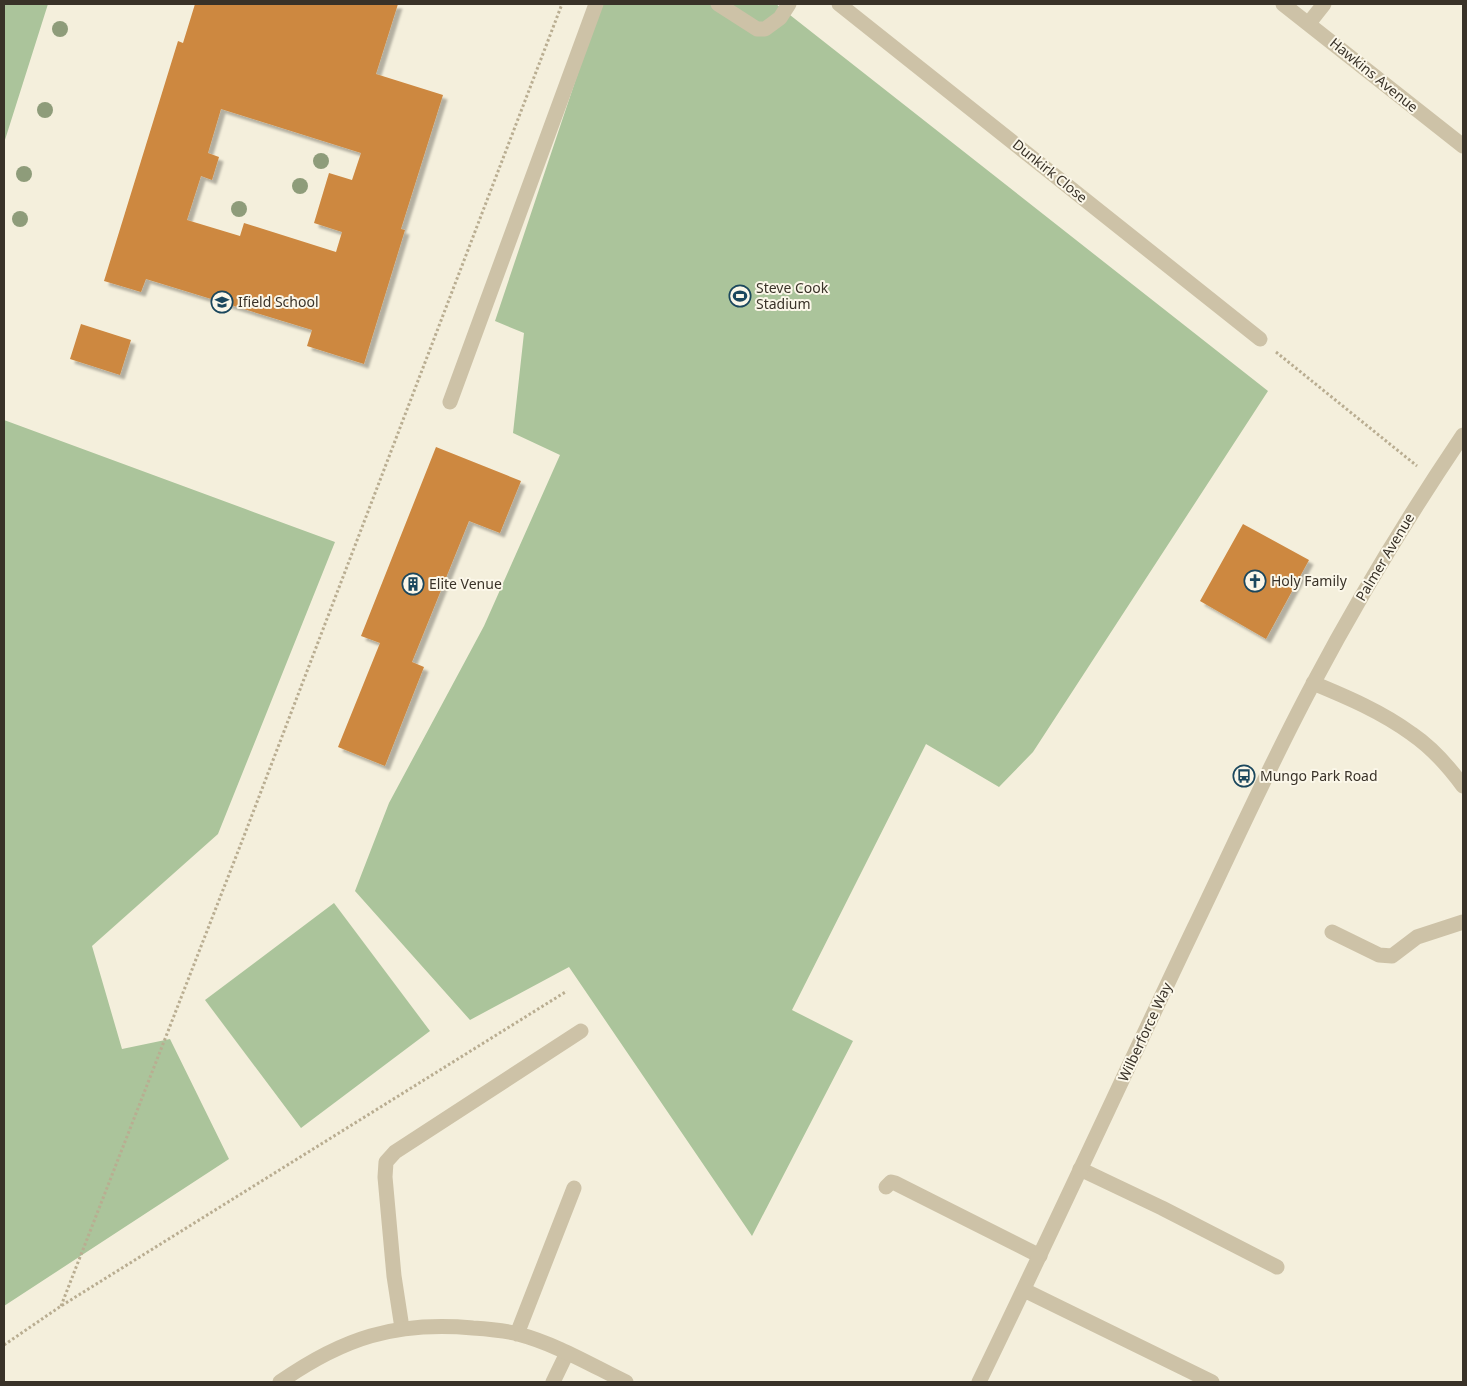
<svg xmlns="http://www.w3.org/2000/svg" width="1467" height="1386" font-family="'Noto Sans',sans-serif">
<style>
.green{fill:#abc49b}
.building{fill:#cd8840;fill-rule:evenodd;filter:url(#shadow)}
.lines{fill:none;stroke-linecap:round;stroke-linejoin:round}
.path{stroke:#b9ad91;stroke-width:3;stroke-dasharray:2.5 2.5;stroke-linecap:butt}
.lane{stroke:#cdc2a7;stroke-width:15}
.street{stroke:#cdc2a7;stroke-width:15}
.tree{fill:#8e9c7a}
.labels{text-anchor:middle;stroke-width:4;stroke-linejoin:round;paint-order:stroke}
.street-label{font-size:14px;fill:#393228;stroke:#fbf7e9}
.poi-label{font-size:14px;fill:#393228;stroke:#fbf7e9;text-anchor:start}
</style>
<defs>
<filter id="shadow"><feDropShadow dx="4.5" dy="4.5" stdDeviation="1" flood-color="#0004"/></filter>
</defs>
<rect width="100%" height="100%" fill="#f4efdc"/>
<path class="green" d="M4,4H48L4,143Z
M601,4H776L1268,391L1033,752L999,787L926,744L792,1010L853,1041L752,1236L569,967L470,1020L355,891L389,803L484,626L560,455L513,433L524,333L495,321Z
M4,420L335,542L218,834L92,946L122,1049L170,1039L229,1159L4,1306Z
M334,903L430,1031L301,1128L205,1000Z"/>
<path class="building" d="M195,4H398L376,74L443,95L401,229L405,230L364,364L307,346L312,330L146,279L141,292L104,281L178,41L183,43ZM221,109L361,153L352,180L329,173L314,223L342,232L336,252L244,223L240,236L187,220L201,176L212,180L219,157L208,153Z
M81,324L131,340L120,375L70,359Z
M436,447L521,481L500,533L469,521L412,662L424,667L385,766L338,747L380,643L361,636Z
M1243,524L1309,560L1266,639L1200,601Z"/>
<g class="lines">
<path class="path" d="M1276,352L1417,466
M61,1306L244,836L562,4
M4,1345L61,1306L567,991"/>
<path class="lane" d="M718,4L757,29H765L780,18L789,4
M450,402L596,4
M1332,932L1379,955L1392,956L1417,937L1463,922
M1080,1169L1162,1208L1277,1267
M886,1187L891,1182L895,1183L1040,1256
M402,1328L394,1276L385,1177L386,1162L395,1152L581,1031
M553,1382L567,1353"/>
<path class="street" d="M839,4L1260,339
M1283,4L1463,146
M1309,23L1324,4
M1313,683C1347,697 1382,712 1412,734C1431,747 1449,767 1463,786
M1024,1290L1212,1382
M517,1334L574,1188
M280,1382C343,1338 395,1321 473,1328C488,1329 503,1330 518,1334C556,1344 591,1365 626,1382
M979,1382C1052,1232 1122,1079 1194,928C1234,845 1271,762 1314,682C1359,597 1409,515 1463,435"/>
</g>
<g class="tree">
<circle cx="60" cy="29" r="8"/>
<circle cx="45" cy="110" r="8"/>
<circle cx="321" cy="161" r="8"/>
<circle cx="24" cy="174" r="8"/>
<circle cx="300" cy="186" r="8"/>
<circle cx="239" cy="209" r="8"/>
<circle cx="20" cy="219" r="8"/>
</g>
<defs>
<g id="stadium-ring" transform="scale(1.125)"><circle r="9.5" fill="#fbf7e9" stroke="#1b475d" stroke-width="1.5"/><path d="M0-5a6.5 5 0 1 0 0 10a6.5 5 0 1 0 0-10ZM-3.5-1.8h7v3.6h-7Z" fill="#1b475d"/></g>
<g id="school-ring" transform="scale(1.125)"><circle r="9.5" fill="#fbf7e9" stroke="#1b475d" stroke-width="1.5"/><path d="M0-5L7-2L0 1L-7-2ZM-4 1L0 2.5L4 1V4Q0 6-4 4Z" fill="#1b475d"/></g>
<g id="church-ring" transform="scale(1.125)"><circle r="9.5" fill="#fbf7e9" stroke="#1b475d" stroke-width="1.5"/><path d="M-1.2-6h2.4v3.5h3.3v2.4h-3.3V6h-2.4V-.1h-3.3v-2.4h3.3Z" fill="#1b475d"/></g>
<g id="building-ring" transform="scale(1.125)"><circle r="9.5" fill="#fbf7e9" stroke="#1b475d" stroke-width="1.5"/><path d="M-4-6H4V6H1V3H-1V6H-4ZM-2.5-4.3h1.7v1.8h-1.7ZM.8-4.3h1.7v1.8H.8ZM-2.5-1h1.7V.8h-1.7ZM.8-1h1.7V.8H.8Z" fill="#1b475d"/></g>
<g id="bus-ring" transform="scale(1.125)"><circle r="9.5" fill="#fbf7e9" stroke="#1b475d" stroke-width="1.5"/><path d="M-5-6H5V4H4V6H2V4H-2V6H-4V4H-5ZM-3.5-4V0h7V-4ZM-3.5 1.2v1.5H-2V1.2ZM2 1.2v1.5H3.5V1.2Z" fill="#1b475d"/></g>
</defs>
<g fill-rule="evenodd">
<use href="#stadium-ring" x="740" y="296"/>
<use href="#school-ring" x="222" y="302"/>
<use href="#church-ring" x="1255" y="581"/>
<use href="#building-ring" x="413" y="584"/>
<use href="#bus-ring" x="1244" y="776"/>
</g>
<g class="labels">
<g class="street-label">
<text transform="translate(1374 75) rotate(39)" y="5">Hawkins Avenue</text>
<text transform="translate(1050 171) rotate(39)" y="5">Dunkirk Close</text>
<text transform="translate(1385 557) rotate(-59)" y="5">Palmer Avenue</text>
<text transform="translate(1145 1032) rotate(-65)" y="5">Wilberforce Way</text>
</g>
<g class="poi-label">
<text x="756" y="293">Steve Cook<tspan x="756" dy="16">Stadium</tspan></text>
<text x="238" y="307">Ifield School</text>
<text x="1271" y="586">Holy Family</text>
<text x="429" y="589">Elite Venue</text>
<text x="1260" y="781">Mungo Park Road</text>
</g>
</g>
<rect width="1467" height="1386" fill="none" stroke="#393228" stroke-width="10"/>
</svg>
